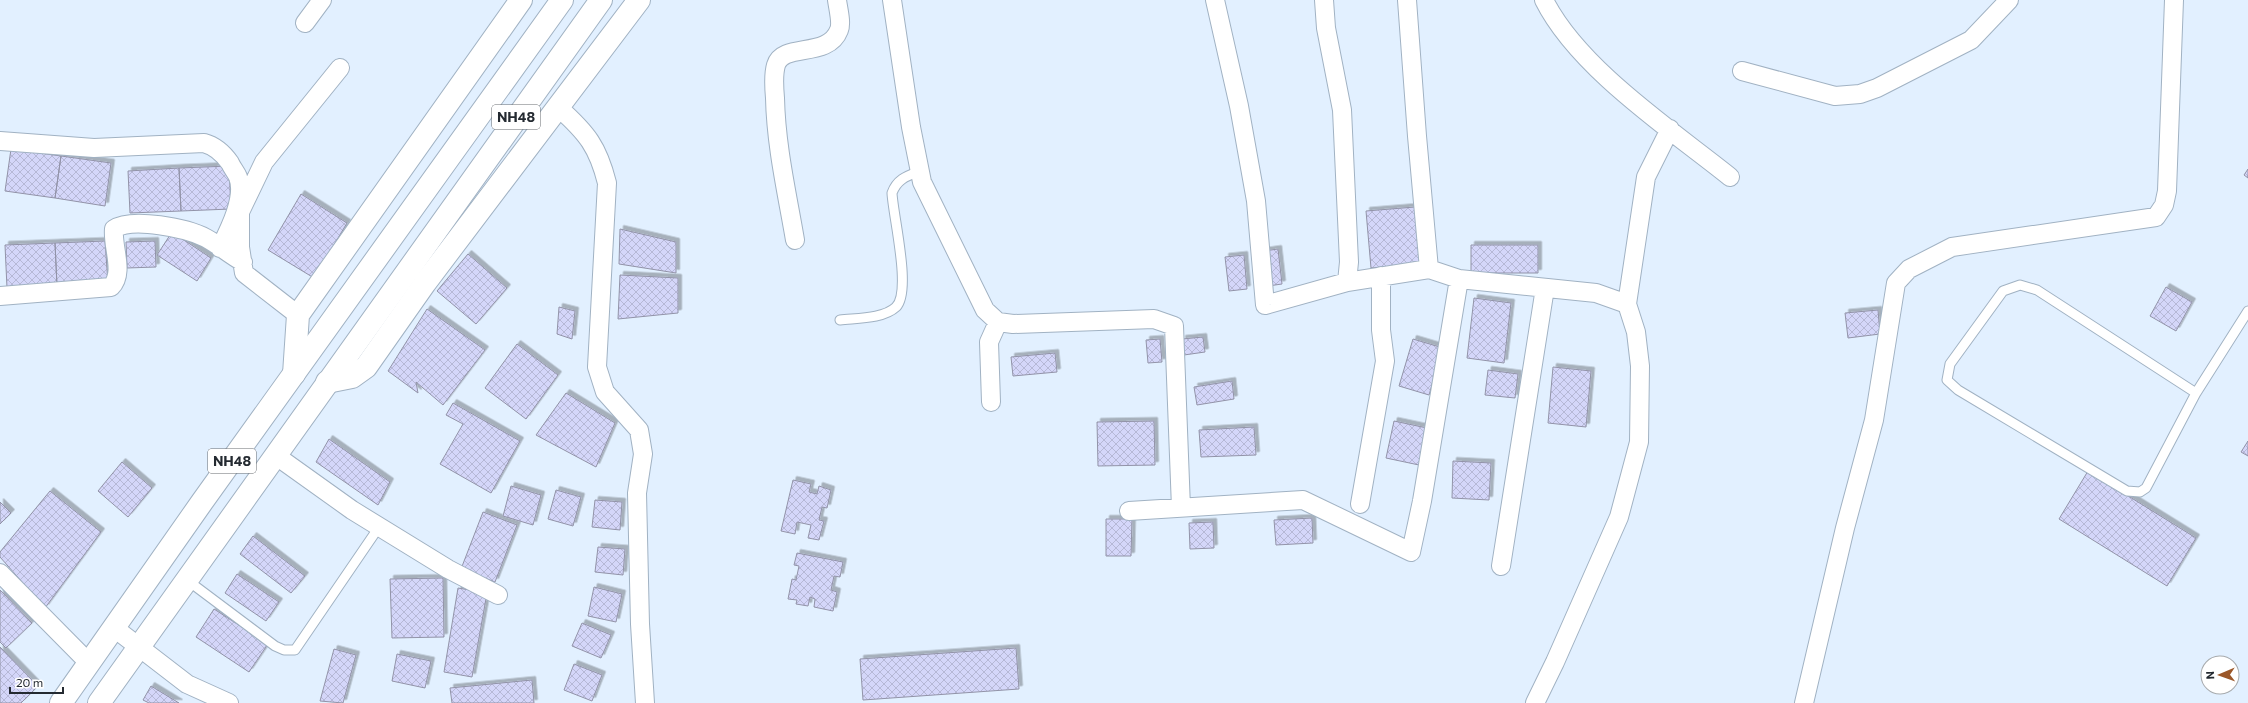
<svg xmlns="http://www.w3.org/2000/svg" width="2248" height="703" font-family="Commissioner,sans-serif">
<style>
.building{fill:url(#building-cross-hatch);stroke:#9293a8;filter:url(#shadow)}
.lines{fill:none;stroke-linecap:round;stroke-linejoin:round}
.service-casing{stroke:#a1b2c3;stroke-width:11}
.minor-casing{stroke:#a1b2c3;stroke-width:20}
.tertiary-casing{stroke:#a1b2c3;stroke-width:24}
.trunk-casing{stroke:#a1b2c3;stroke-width:24}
.service{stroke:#fff;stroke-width:9}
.minor{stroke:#fff;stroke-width:18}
.tertiary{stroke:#fff;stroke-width:22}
.trunk{stroke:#fff;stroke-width:22}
.labels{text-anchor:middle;stroke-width:3;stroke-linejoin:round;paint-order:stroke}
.shield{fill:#fff;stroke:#666a6f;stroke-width:1}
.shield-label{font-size:14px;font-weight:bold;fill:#242a31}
</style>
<defs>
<pattern id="building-cross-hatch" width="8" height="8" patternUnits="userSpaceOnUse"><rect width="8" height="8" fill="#d4d6f9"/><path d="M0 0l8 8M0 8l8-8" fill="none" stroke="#b6b8d6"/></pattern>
<filter id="shadow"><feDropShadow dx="3.5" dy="-3.5" stdDeviation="0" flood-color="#0004"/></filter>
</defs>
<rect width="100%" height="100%" fill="#e2f0ff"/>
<path class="building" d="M11,149L61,156L55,198L5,191Z
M61,156L111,163L105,206L55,198Z
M229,166L231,209L181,211L179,168Z
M179,168L181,211L130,213L128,171Z
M2248,169V178L2244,175Z
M301,194L347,223L314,278L268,250Z
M1415,207L1420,264L1371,268L1366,211Z
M620,229L676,242V273L619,264Z
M172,232L211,258L197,281L157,255Z
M105,241L108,283L57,286L55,243Z
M155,241L156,267L127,268L126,242Z
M55,243L57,286L7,288L5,245Z
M1471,245H1538V273H1471Z
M1278,249L1282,284L1268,286L1264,251Z
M468,254L507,288L476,324L437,291Z
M1244,255L1247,289L1229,291L1225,257Z
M620,275L678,278V313L618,319Z
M2166,287L2192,302L2176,331L2150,316Z
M1474,298L1511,303L1504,363L1467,358Z
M559,307L575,311L572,339L557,334Z
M427,309L485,350L443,405L416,382L418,393L388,371Z
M1878,310L1880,334L1848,338L1845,313Z
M1203,337L1205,352L1184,355L1182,339Z
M1160,339L1162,362L1148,363L1146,340Z
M1413,339L1443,348L1429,395L1399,386Z
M517,344L558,375L526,419L485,388Z
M1055,353L1057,372L1013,376L1011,357Z
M1553,367L1591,371L1586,427L1548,423Z
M1488,370L1518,374L1515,398L1485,395Z
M1232,381L1234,399L1197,405L1194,387Z
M566,393L615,423L596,467L536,435Z
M453,403L520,441L491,493L440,464L463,424L446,415Z
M1154,421L1155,465L1098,466L1097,422Z
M1394,421L1427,428L1419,465L1386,458Z
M1254,427L1256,455L1201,457L1199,430Z
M329,439L390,482L378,505L316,462Z
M2248,441V456L2241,452Z
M1453,461L1491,463L1489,500L1452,498Z
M122,462L152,488L128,517L98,491Z
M2088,471L2196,538L2167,586L2059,519Z
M793,480L811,484L809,492L817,494L819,486L831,490L827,508L822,507L819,520L824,521L819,540L808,538L811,525L797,522L795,534L781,531Z
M511,486L541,495L533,525L503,516Z
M556,490L581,497L573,526L548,519Z
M50,491L101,532L45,608L0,557V552Z
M595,500L622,502L620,530L592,527Z
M0,502L11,513L0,524Z
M483,512L517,525L495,582L461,569Z
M1312,518L1313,543L1276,545L1274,520Z
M1106,519H1132L1131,556H1106Z
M1213,522L1214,548L1190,549L1189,523Z
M253,536L305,576L291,593L240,554Z
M598,547L625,549L623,575L595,572Z
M797,553L843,562L840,577L834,576L831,590L837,592L833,611L814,607L815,599L810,597L808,606L796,604L797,600L788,599L792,579L796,580L799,566L794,565Z
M237,574L279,602L266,621L225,593Z
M443,578L444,637L392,638L390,579Z
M594,587L622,594L616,622L588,616Z
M458,588L487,593L472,677L444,672Z
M0,590L32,623L6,648L0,642Z
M214,609L268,644L249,672L196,637Z
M582,623L611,635L601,658L572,646Z
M0,647L38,686L21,703H0Z
M1016,648L1019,689L863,700L860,659Z
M334,649L356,655L343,703L320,701Z
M397,654L431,661L425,688L392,681Z
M574,664L602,675L592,701L564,690Z
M532,680L534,703H452L450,688Z
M151,686L179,703H149L143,700Z"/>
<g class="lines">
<g class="service-casing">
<path id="service" d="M840,320C857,318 883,319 896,307C912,291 893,216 892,193C897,179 907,176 920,171
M2196,393L2037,290L2020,285L2003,291L1950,364L1947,380L1958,390L2127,491L2140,492L2146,488L2196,393L2248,311
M187,580L275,646L284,650H295L379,527"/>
</g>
<g class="minor-casing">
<path id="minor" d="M892,0L911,127L922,182L985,310L998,322L1013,324L1154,319L1174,326L1181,508
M1215,0L1239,106L1256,201L1265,305L1347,282L1429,269
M1324,0L1326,28L1342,110L1349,262L1347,282
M1407,0L1417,136L1429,269L1459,279L1596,293L1627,304L1636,332L1640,366L1639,442L1619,517L1555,662L1535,703
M1544,0C1578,68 1670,129 1730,177
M305,23L322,0
M1742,71L1835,96L1860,94L1877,88L1971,40L2009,0
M559,108C587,133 598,147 607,183L597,367L605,392L639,430L643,454L637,493L640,624L645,703
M0,141L94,148L204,143C215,146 223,153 230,163C232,168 236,172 238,177C246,197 229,230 220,248
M795,240C787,193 776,146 775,98C774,87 773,75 776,65C783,42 828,59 839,30C842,23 838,8 837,0
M0,296L111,287C125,273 112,247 114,229C132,217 187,228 206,238C219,245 230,255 243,262
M1627,304L1646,177L1670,129
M298,315L244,273L240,247V212L264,162L340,68
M991,402L989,342L998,322
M275,455L352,510L448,569L498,595
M1360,504L1385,361L1381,330V276
M1129,511L1303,500L1411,552L1422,501L1459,279
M1501,566L1545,288
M0,573L88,662
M113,627L187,684L229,703
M1804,703L1845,528L1874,420L1896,283L1909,269L1952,247L2156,217L2164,205L2167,191L2174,0"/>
</g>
<g class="tertiary-casing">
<path id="tertiary" d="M294,374L298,315L521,0
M327,382L352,377L366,367L425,283L639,0"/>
</g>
<g class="trunk-casing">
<path id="trunk" d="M61,703L202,502L562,0
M99,703L601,0"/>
</g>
<use href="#service" class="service"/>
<use href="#minor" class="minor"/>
<use href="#tertiary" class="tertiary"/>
<use href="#trunk" class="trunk"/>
</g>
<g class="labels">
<g class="shield">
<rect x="492" y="105" width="48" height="24" rx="3"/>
<rect x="208" y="449" width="48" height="24" rx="3"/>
</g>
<g class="shield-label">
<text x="516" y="122">NH48</text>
<text x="232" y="466">NH48</text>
</g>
</g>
<g transform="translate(2220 675) rotate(268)"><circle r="19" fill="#ffffff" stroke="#a7aaad"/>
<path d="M0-3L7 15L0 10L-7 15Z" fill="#9b5729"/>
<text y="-6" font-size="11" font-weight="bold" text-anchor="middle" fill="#242a31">N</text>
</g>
<path d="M10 687v6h53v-6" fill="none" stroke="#242a31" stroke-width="2"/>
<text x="16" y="687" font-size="12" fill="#242a31" stroke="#ffffff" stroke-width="3" paint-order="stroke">20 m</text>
</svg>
